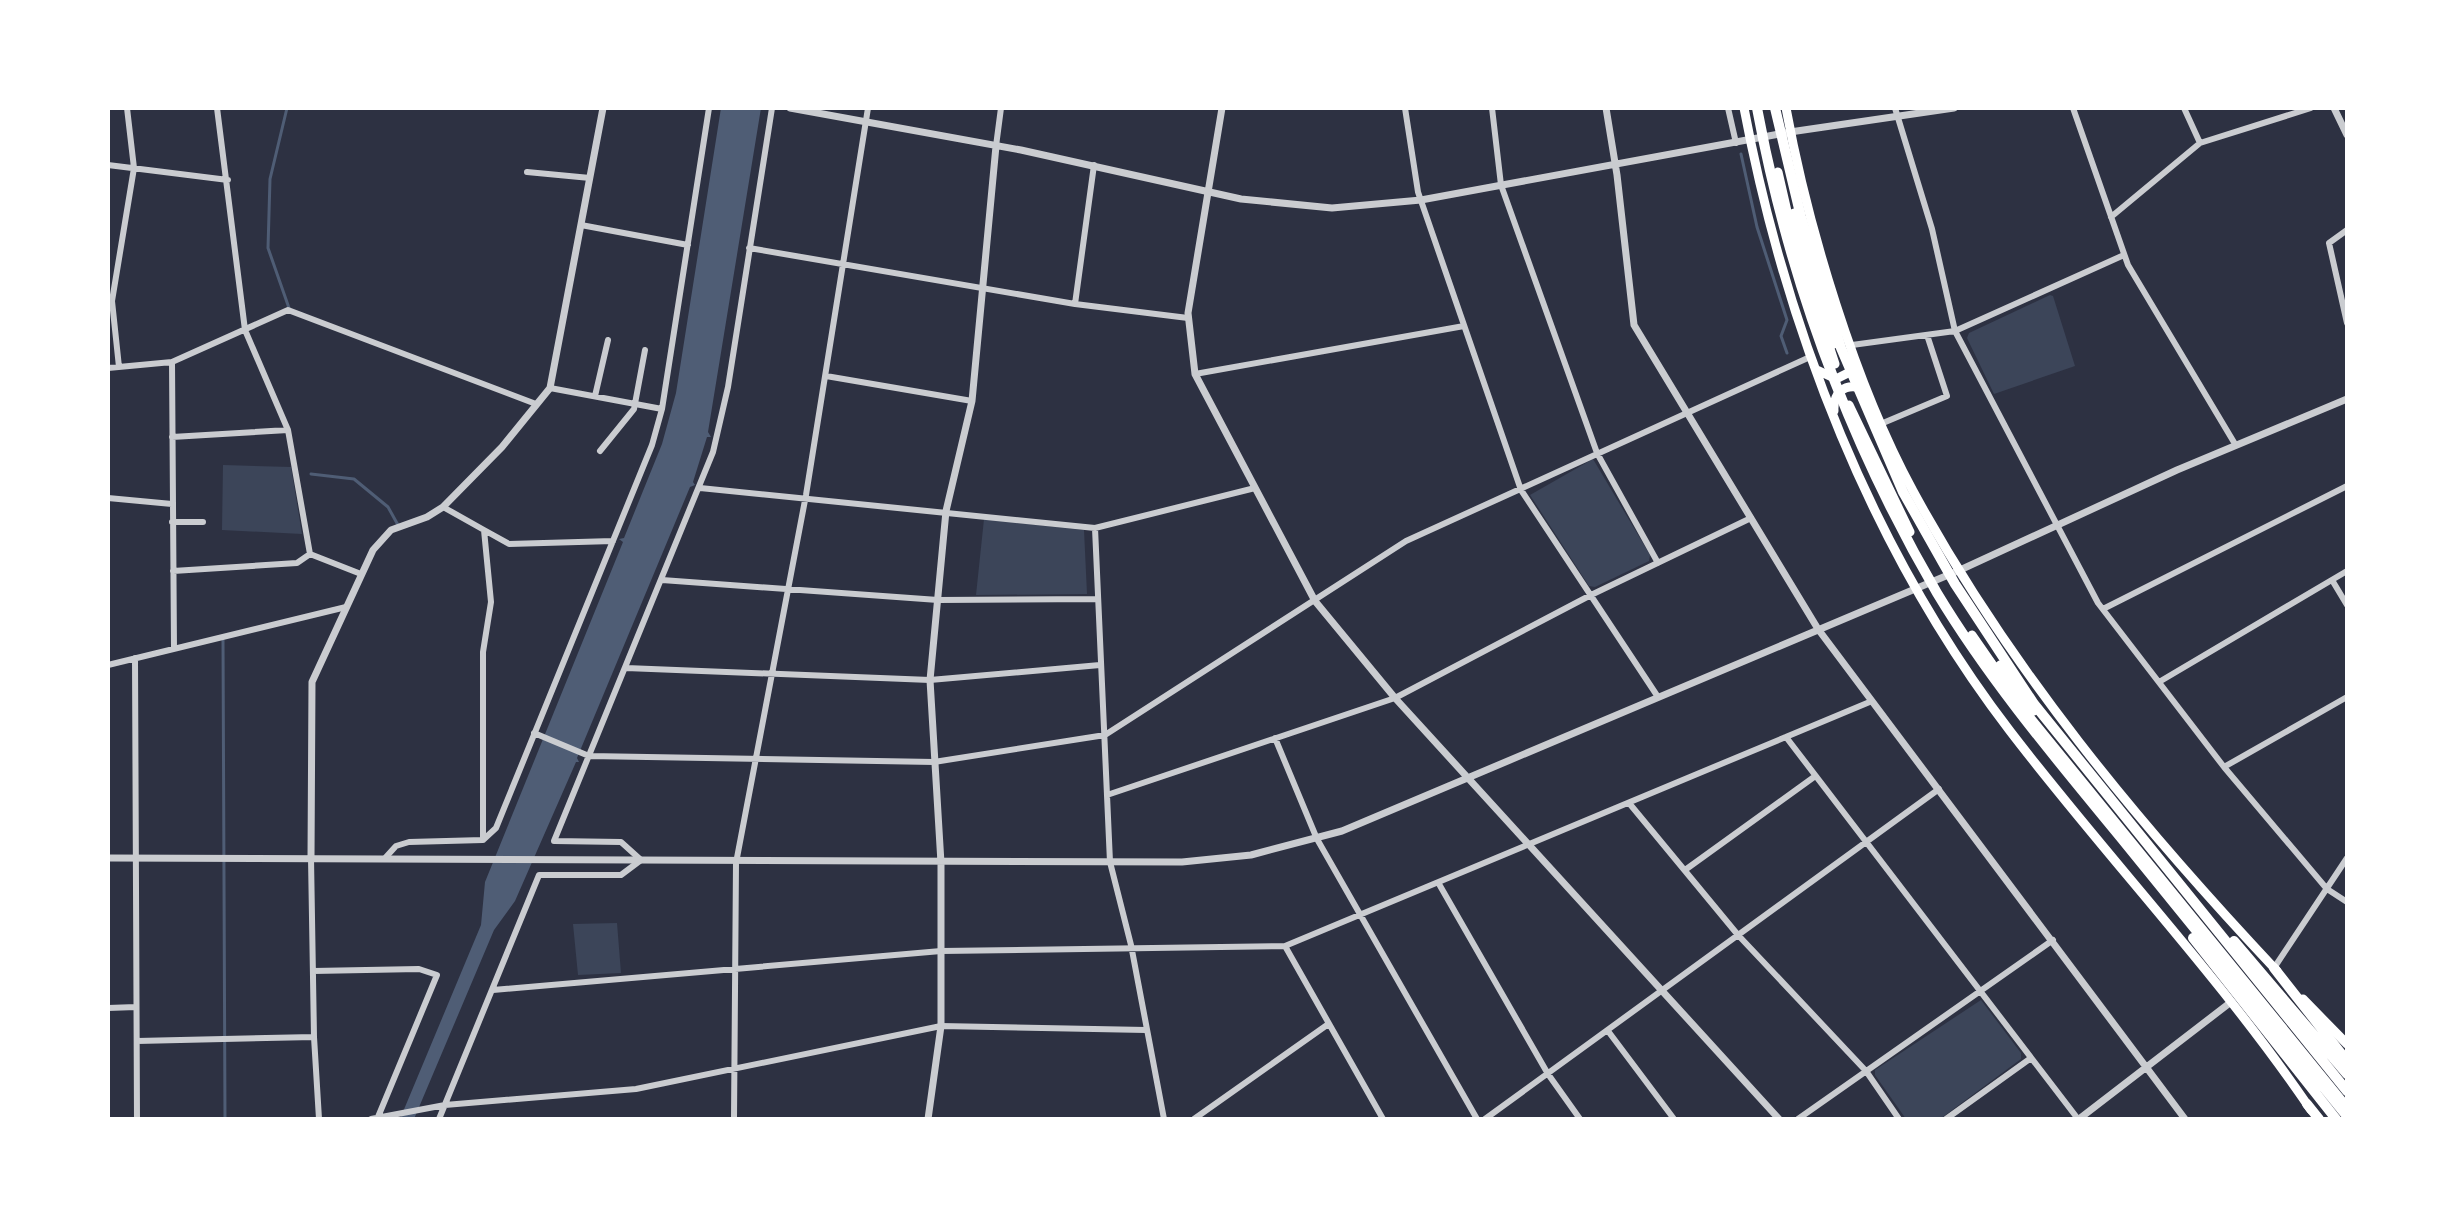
<svg xmlns="http://www.w3.org/2000/svg" width="2455" height="1227" font-family="Signika,sans-serif">
<style>
.green{fill:#3c4559}
.water{fill:#4f5d75}
.lines{fill:none;stroke-linecap:round;stroke-linejoin:round}
.stream{stroke:#4f5d75;stroke-width:3}
.minor{stroke:#caccd0;stroke-width:6}
.tertiary{stroke:#caccd0;stroke-width:7}
.trunk{stroke:#fff;stroke-width:9}
.motorway{stroke:#fff;stroke-width:10}
</style>
<rect width="100%" height="100%" fill="#2d3142"/>
<path class="green" d="M2050,295L2053,296L2075,366L1994,394L1967,338L1969,333Z
M1593,459L1650,555L1649,561L1595,587L1589,586L1530,495Z
M223,465L291,467L302,534L222,530Z
M984,519L1084,530L1087,594L976,595Z
M617,923L621,973L578,975L573,924Z
M1981,1000L2021,1053V1059L1940,1119H1906L1875,1075V1070Z"/>
<path class="water" d="M721,108H761L708,432L711,437H707L693,482L695,485L690,487L577,758L579,762H576L515,901L494,930L414,1119H400L481,925L485,882L623,542L619,539L624,538L662,444L676,393Z"/>
<g class="lines">
<path class="stream" d="M287,108L270,179L268,248L289,308
M1741,154L1757,227L1787,320L1781,336L1787,353
M311,474L354,479L388,507L398,525
M223,640L225,1119"/>
<path class="minor" d="M217,108L245,330L288,430L310,554L361,574
M1405,108L1418,192L1521,490L1658,697
M1492,108L1501,185L1597,453L1658,563
M1728,108L1736,143
M1895,108L1932,229L1955,331L2098,603L2224,767L2327,889L2347,902
M2073,108L2128,265L2235,444
M2184,108L2200,143
M996,146L1001,108
M108,165L228,180
M527,172L590,178
M2111,217L2200,143L2311,108
M581,225L688,245
M2347,230L2329,243L2347,323
M749,248L1075,304L1188,318
M1075,304L1094,165
M1852,345L1955,331L2124,255
M172,362L174,649
M119,367L112,301L134,168L127,108
M108,368L172,362L288,310L536,404
M1195,374L1464,326
M826,376L972,401
M550,388L662,409
M595,396L608,340
M1883,423L1947,396L1927,335
M172,437L288,430
M600,451L634,409L645,350
M700,488L1095,528L1255,488
M108,498L172,504
M443,507L484,530L491,602L483,652V840
M172,522H203
M1095,528L1110,862L1131,945L1164,1119
M484,530L509,544L613,541
M173,571L297,563L310,554
M662,580L938,600L1098,599
M2332,580L2347,605
M2103,609L2347,486
M135,658L137,1119
M108,665L346,607
M626,668L930,680L1100,665
M2159,682L2347,571
M534,733L589,756L934,762L1105,735L1406,541L1810,357
M1786,737L2078,1119
M1275,738L1317,839L1477,1119
M2224,767L2347,697
M1107,795L1395,698L1591,595L1751,518
M1629,803L1738,935L1866,1071L1899,1119
M386,857L396,846L409,842L483,840L496,828L652,445L662,409L709,108
M311,858L314,1037L319,1119
M1685,870L1814,777
M1439,884L1548,1074L1580,1119
M1285,946L1383,1119
M2274,968L2347,858
M313,971L419,969L437,975L378,1117
M493,990L941,951L1285,946L1872,701
M108,1008L136,1007
M1608,1031L1674,1119
M137,1041L314,1037
M371,1119L445,1105L636,1089L941,1026L1146,1030
M439,1119L539,875H621L641,860L621,842L554,841L713,452L728,387L772,108
M734,1119L736,863L806,495L868,108
M1194,1119L1327,1025
M1485,1119L1939,789
M1798,1119L2053,940
M1946,1119L2031,1058"/>
<path class="tertiary" d="M790,108L1021,150L1241,199L1332,208L1421,200L1790,132L1954,108
M1222,108L1188,313L1195,374L1315,601L1395,698L1779,1119
M1606,108L1617,175L1634,325L1818,629L2185,1119
M2334,108L2347,135
M108,858L1182,862L1251,855L1342,831L1960,570L2177,470L2347,399
M311,858L312,682L373,550L391,530L427,517L443,507L502,447L550,388L603,108
M928,1119L941,1026V863L930,680L946,511L972,401L996,146
M2079,1119L2231,1002"/>
<path class="trunk" d="M1744,108C1786,330 1872,551 2010,731C2108,859 2220,976 2311,1110
M1786,108C1808,228 1855,384 1913,491C2010,669 2138,823 2277,971
M1778,172L1792,233L1835,364
M1794,213L1834,344
M1817,370L1836,379L1848,373L1853,365
M1849,405L1910,532
M1834,411C1833,393 1844,383 1861,388
M1972,635L2024,710L2347,1107
M2000,665L2034,711
M2303,999L2347,1044"/>
<path class="motorway" d="M1757,108C1789,280 1849,442 1937,593C1990,681 2057,760 2122,839C2197,931 2272,1024 2347,1116
M1775,108L1801,217L1841,348L1903,492L1955,584L2034,704L2347,1091
M2193,938L2336,1119
M2234,941L2347,1074
M2274,968L2347,1061
M2307,1104L2319,1119"/>
</g>
<rect width="2455" height="1227" fill="none" stroke="#ffffff" stroke-width="220"/>
</svg>
